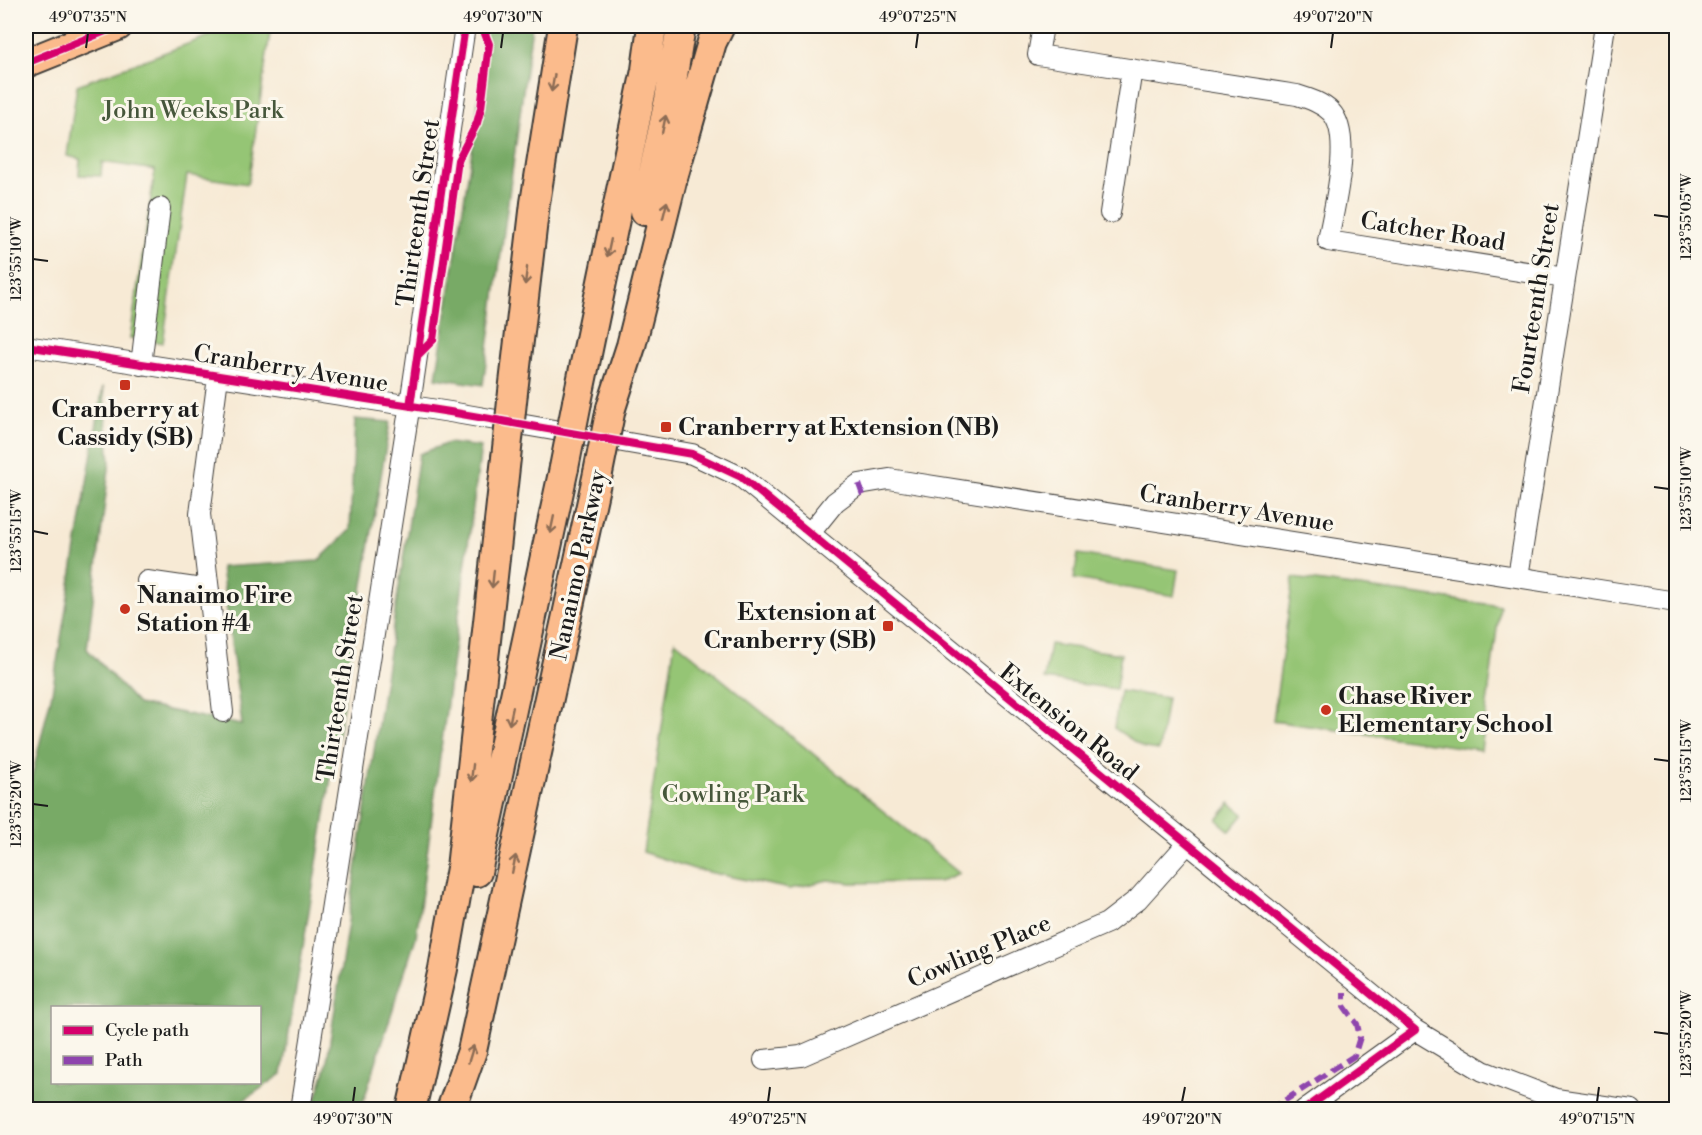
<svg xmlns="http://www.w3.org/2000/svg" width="1702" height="1135" font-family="'Libre Bodoni',serif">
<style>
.green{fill:#95c574;stroke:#587048;stroke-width:1.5}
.forest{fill:#78aa66;stroke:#4a6341;stroke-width:1.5;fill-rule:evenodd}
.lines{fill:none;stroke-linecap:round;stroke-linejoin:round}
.minor-casing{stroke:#3d3b38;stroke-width:22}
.highway-casing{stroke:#3d3b38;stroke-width:32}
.minor{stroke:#fff;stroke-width:20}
.highway{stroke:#fbbb8c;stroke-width:28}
.highway-bridge-casing{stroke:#3d3b38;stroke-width:32;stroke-linecap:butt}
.highway-bridge{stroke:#fbbb8c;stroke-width:28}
.quiet{stroke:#8e44ad;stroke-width:6;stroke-dasharray:12 6;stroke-linecap:butt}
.cycleway-casing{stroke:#fbf7ec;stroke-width:11}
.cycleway{stroke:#d6006c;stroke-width:8}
.oneway{stroke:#8c6c54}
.ticks{fill:none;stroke:#1c1c1c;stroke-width:2}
.poi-dot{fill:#c8321e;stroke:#fbf7ec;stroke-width:2}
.labels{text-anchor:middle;stroke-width:6;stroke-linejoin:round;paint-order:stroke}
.park-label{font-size:24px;fill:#46573b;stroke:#fbf7ec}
.street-label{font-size:24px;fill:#1c1c1c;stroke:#fbf7ec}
.poi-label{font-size:24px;font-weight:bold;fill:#1c1c1c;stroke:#fbf7ec;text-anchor:start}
.neatline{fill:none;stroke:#1c1c1c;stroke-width:2}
.ticks-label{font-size:15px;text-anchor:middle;fill:#1c1c1c}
</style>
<rect width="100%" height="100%" fill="#fbf7ec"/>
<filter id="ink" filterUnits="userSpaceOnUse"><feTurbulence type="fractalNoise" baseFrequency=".0167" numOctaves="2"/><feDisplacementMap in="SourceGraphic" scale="12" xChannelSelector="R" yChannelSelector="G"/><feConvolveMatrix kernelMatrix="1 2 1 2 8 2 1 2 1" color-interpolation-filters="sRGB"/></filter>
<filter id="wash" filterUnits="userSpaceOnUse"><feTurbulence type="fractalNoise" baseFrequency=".008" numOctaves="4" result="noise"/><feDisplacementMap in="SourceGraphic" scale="24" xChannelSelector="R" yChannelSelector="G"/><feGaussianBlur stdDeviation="1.35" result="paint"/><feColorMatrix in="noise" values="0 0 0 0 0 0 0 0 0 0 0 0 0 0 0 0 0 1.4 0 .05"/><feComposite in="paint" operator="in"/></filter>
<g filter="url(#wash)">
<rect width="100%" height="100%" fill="#f7ead5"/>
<path class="green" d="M236,26H271L248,184L187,175L163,343L130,338L155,170L102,162L101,176L79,175L80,159L67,156L77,85Z
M1078,554L1178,570L1174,596L1074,579Z
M1293,578L1500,606L1481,750L1273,721Z
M675,641L959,873L939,882L851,883L828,880L790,889L694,869L643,852Z
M1050,644L1121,654L1116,689L1044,679Z
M1120,691L1167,698L1159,750L1144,748L1114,728Z
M1230,803L1244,814L1230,831L1217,820Z"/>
<path class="forest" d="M485,26H532L483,385L436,378L476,125Z
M103,386L110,461L87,649L138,704L242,725L221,567L318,561L350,530L355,419L390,422L282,1074L231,1109L26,1110V801L52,692ZM52,1008H260V1082H52Z
M448,443L481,447L416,937L361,1109H313L326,1067L419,454Z"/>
</g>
<g filter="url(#ink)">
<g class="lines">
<g class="minor-casing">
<path id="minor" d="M1043,26L1038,55L1297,95C1310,99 1322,103 1331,112C1354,136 1333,210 1328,241L1565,278
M1110,213L1132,69
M26,346L450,412L692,454L741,477L1415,1030L1483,1071L1556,1099L1632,1110
M141,365L160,208
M218,377L200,514L223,712
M810,533L835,502L859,484L889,479L1676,602
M1518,577L1605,26
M147,581L209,590
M764,1060L801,1056L1107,923L1138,899L1187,844
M300,1110L413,384L465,26
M1304,1110L1415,1030"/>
</g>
<g class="highway-casing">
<path id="highway" d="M26,63L118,26
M645,211L669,100L681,26
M513,392L535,203L563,26
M577,402L646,70L652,26
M611,408L631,346L672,181L712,42L720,26
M477,872L564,468
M411,1110L443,969L461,868L506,458
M451,1110L472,1051L598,473"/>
</g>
<use href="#minor" class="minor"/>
<use href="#highway" class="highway"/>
<g class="highway-bridge-casing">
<path id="highway-bridge" d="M506,458L513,392
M564,468L577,402
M598,473L611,408"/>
</g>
<use href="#highway-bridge" class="highway-bridge"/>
<path class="quiet" d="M859,484L865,501
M1270,1110L1354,1056L1360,1037L1357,1024L1344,1006V992"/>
<g class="cycleway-casing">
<path id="cycleway" d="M26,63L118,26
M26,346L450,412L692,454L741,477L1415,1030L1304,1110
M418,355L433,340L458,160L477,123L481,108L489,44L482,26
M410,406L465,26"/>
</g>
<use href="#cycleway" class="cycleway"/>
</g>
<defs><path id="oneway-shaft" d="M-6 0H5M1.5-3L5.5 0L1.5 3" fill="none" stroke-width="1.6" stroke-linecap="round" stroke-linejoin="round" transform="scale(1.5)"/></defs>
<g class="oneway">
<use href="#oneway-shaft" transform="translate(553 83) rotate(100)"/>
<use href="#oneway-shaft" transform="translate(664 124) rotate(-78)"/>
<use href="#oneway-shaft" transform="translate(665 210) rotate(-76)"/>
<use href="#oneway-shaft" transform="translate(609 248) rotate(102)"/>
<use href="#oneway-shaft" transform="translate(526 276) rotate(97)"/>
<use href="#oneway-shaft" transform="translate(552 525) rotate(102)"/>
<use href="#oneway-shaft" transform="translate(493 579) rotate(96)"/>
<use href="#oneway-shaft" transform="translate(511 716) rotate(102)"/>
<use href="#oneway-shaft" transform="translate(472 773) rotate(97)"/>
<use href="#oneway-shaft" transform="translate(514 864) rotate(-78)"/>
<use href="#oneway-shaft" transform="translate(471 1054) rotate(-73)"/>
</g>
</g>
<path class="ticks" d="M86,48L88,33M501,48L503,33M916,48L918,33M1331,48L1333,33M1654,215L1669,217M33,259L48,261M1654,487L1669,489M33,531L48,534M1654,759L1669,761M33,804L48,806M1654,1032L1669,1034M353,1102L355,1087M768,1102L770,1087M1182,1102L1185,1087M1597,1102L1599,1087"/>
<g class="poi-dot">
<rect x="119" y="379" width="12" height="12" rx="3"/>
<rect x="660" y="421" width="12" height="12" rx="3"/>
<circle cx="125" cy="609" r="6"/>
<rect x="882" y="620" width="12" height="12" rx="3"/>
<circle cx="1326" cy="710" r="6"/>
</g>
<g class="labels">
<g class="park-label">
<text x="193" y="118">John Weeks Park</text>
<text x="733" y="802">Cowling Park</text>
</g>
<g class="street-label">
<text transform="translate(418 213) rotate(-82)" y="8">Thirteenth Street</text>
<text transform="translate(1433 231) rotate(9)" y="8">Catcher Road</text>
<text transform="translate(1536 298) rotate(-81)" y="8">Fourteenth Street</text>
<text transform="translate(291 368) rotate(9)" y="8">Cranberry Avenue</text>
<text transform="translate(1237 508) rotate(9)" y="8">Cranberry Avenue</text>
<text transform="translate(578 565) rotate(-78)" y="8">Nanaimo Parkway</text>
<text transform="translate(340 688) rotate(-81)" y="8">Thirteenth Street</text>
<text transform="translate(1069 722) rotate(39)" y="8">Extension Road</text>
<text transform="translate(979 951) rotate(-23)" y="8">Cowling Place</text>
</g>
<g class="poi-label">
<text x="125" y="417" text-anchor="middle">Cranberry at<tspan x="125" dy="28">Cassidy (SB)</tspan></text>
<text x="678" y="435">Cranberry at Extension (NB)</text>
<text x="137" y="603">Nanaimo Fire<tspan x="137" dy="28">Station #4</tspan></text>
<text x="876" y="620" text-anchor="end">Extension at<tspan x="876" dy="28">Cranberry (SB)</tspan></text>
<text x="1338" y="704">Chase River<tspan x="1338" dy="28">Elementary School</tspan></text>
</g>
</g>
<rect width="1702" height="1135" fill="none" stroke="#fbf7ec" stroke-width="66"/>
<rect x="51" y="1006" width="210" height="78" fill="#fbf7ec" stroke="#a29f99" stroke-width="1.5"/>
<rect x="63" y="1026" width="30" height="9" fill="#d6006c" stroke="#a29f99" stroke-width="1.5"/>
<text x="105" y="1036" font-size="18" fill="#1c1c1c">Cycle path</text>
<rect x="63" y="1056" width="30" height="9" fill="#8e44ad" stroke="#a29f99" stroke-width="1.5"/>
<text x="105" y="1066" font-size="18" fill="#1c1c1c">Path</text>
<rect x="33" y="33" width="1636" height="1069" class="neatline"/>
<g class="ticks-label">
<text x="88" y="22">49°07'35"N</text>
<text x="503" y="22">49°07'30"N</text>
<text x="918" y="22">49°07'25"N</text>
<text x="1333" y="22">49°07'20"N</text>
<text transform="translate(1686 217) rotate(-90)" y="5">123°55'05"W</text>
<text transform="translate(16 259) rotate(-90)" y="5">123°55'10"W</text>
<text transform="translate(1686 489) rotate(-90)" y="5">123°55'10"W</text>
<text transform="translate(16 531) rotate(-90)" y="5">123°55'15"W</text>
<text transform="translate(1686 761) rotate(-90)" y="5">123°55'15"W</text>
<text transform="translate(16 804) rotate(-90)" y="5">123°55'20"W</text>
<text transform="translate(1686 1034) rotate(-90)" y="5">123°55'20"W</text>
<text x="353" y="1124">49°07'30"N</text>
<text x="768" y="1124">49°07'25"N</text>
<text x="1182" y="1124">49°07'20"N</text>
<text x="1597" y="1124">49°07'15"N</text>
</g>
</svg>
